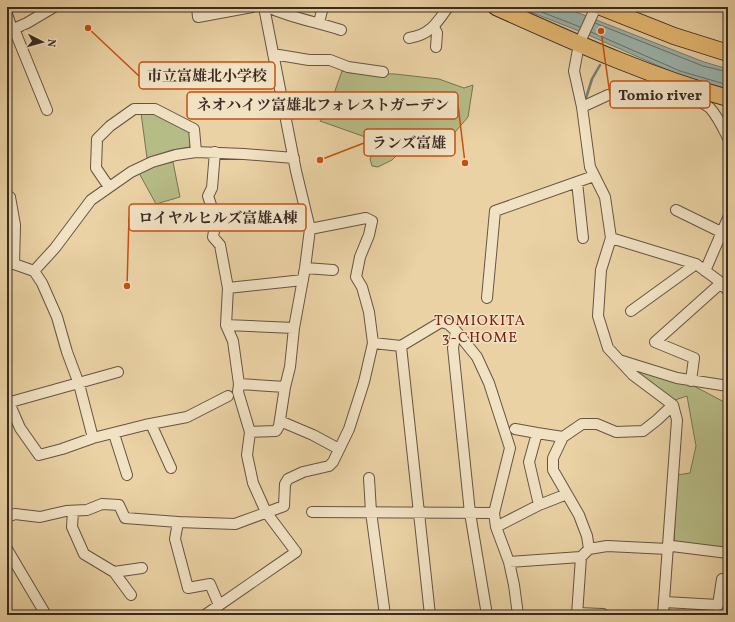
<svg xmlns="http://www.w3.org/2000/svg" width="735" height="622" font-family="Vollkorn,'Noto Serif JP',serif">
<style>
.green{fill:#b6bc86;stroke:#787354}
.water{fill:#9bb5af;stroke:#747d77}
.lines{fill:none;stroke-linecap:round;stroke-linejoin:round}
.shore{stroke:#6a7069;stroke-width:1}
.stream{stroke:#747d77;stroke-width:2.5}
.street-casing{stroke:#655443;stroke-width:12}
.primary-casing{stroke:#392a23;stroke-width:18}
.street{stroke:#f1e2c4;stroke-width:10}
.primary{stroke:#e5b972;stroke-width:16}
.labels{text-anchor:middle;stroke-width:3;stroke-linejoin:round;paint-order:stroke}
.neighbourhood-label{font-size:15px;letter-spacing:1px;fill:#7a1f14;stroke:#f1e2c4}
.leader{fill:none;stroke:#c55011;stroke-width:1.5}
.callout-dot{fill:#c55011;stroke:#f1e2c4;stroke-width:1.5}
.callout{fill:#f1e2c4;stroke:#c55011;stroke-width:1.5}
.callout-label{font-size:15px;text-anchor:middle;font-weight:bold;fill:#392a23}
</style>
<rect width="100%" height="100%" fill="#ead2a4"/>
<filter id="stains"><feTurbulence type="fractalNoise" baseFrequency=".005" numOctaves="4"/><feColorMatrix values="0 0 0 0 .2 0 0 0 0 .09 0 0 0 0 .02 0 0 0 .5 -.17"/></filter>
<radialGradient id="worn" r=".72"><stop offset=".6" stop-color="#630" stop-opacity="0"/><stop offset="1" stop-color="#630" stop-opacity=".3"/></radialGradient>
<path class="green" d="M342,71L352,73L395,74L439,79L464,88L473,85L468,117L450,138L449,146L435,153L422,152L414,155H397L392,160L378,167L372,166L370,159L373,153L368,138L320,121L331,102Z
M154,112L190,131V147L172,150L147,158L141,113Z
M173,162L180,197L156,204L139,173L156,166Z
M621,363L692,385L728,404V551L674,544L677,475L690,473L696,446L687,396L672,401Z"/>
<path class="water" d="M518,7H563L704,62L728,69V89L679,75L584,33Z"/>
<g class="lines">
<path class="shore" d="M529,7L580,27
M595,23L703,66L728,72
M591,32L680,71L728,85"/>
<path class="stream" d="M56,11L62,7
M586,98L592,79L600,65"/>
<g class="street-casing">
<path id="street" d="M197,7L198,17L252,7
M268,7C291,18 317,22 341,30
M596,7L579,44L574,71L582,107L590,167L605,197L611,238L601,270L598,316L608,348L633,375L673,405L677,420L663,615
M7,14L12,29
M319,22L323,7
M434,27L437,33L436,47
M14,29L47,110
M7,32L27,23L54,7
M409,38C430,35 437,23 448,7
M273,54L309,60H330L348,67L383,72
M582,107L608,95L624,94L660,101L674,94C685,98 701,100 710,108C718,117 723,128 728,138
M577,182L583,238
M109,187L96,168L97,139L110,126L134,109H155L194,129L196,152
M7,198L10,197L15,225L14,264
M676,210L721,232
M611,238L696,264L719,281L728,291
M7,264H14L34,271L42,283L57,317L67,352L79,384L93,438
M305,268L333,270
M34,271L55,248L91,200L131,172L152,162L176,155L196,152L244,154L294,158
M705,271L728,218
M228,288L303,280
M487,298L495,211L594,176
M631,311L696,264
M226,325L294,328
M456,331L477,357L489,383L510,448L494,513L496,527L509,562L514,585L518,615
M373,343L401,346L441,322L448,324L456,331L453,348L470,513L487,615
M401,346L430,615
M619,360L677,378L728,386
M691,381L694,358L655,342L721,283
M239,384L285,387
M7,398L20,428L39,455L62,449L93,438L145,425L187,417L228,396
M7,403L118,372
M280,421L313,435L339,449
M151,424L171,468
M515,429L537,433L563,437
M250,432L276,431L279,426L285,387L290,367L294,328L305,268L310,229L296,171L264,7
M537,433L529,462L539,505
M114,434L127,475
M369,478L371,512L385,615
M73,511L72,527L84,554L114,572L131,595
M312,512L494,513
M7,517L15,514L40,517L66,511L87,510L102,504L119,505L125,518L178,522L235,524L284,506L285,484L288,479L303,472L329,466L333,462L349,429L364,382L373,343L369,312L362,287L356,277L360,257L369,235L372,221L366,218L310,229
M178,522L175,539L188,588L210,584L219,605
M496,527L539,505L567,494
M7,549L46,615
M589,549L587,536L579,515L553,470V458L563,437L582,424H597L616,432L643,431L657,420L673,405
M509,562L581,557L589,549L607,546L668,549L672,546L728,553
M114,572L142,568
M665,602L718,605L722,579
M577,613L603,614
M205,615L296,552L266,512L253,483L247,455L250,432L238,392L239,384L233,341L226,325L228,288L220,245L213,237L216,220L208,196L212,188L215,152
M577,615L581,557"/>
</g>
<g class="primary-casing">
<path id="primary" d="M496,7C572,41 648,76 728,98
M601,7L674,36L728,53"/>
</g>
<use href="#street" class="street"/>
<use href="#primary" class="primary"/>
</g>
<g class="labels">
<g class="neighbourhood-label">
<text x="480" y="325">TOMIOKITA<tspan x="480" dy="17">3-CHOME</tspan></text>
</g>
</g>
<path class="leader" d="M88 28L139 76M601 31L610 95M465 163L458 105M320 160L364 143M127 286L129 217"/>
<g class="callout-dot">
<circle cx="88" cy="28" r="4"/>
<circle cx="601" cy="31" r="4"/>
<circle cx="465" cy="163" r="4"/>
<circle cx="320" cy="160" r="4"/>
<circle cx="127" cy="286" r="4"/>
</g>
<g class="callout">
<rect x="139" y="62" width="136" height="27" rx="4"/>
<rect x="610" y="81" width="100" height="27" rx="4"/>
<rect x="187" y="92" width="271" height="27" rx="4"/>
<rect x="364" y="129" width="91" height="27" rx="4"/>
<rect x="129" y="204" width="177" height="27" rx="4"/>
</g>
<g class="callout-label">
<text x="207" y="81">市立富雄北小学校</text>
<text x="660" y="100">Tomio river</text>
<text x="323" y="110">ネオハイツ富雄北フォレストガーデン</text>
<text x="409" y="148">ランズ富雄</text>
<text x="218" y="223">ロイヤルヒルズ富雄A棟</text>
</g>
<rect width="735" height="622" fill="none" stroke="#ead2a4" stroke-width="24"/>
<rect x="8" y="8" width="719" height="606" fill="none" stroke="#392a23" stroke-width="2"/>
<rect x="12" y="12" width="711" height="598" fill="none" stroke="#392a23"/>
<g transform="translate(42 42) rotate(96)" stroke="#f1e2c4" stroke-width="3" paint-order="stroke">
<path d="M0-3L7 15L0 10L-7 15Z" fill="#392a23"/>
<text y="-6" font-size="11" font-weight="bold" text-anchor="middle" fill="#392a23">N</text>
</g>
<rect width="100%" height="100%" filter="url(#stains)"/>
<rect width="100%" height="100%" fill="url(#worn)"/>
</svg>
